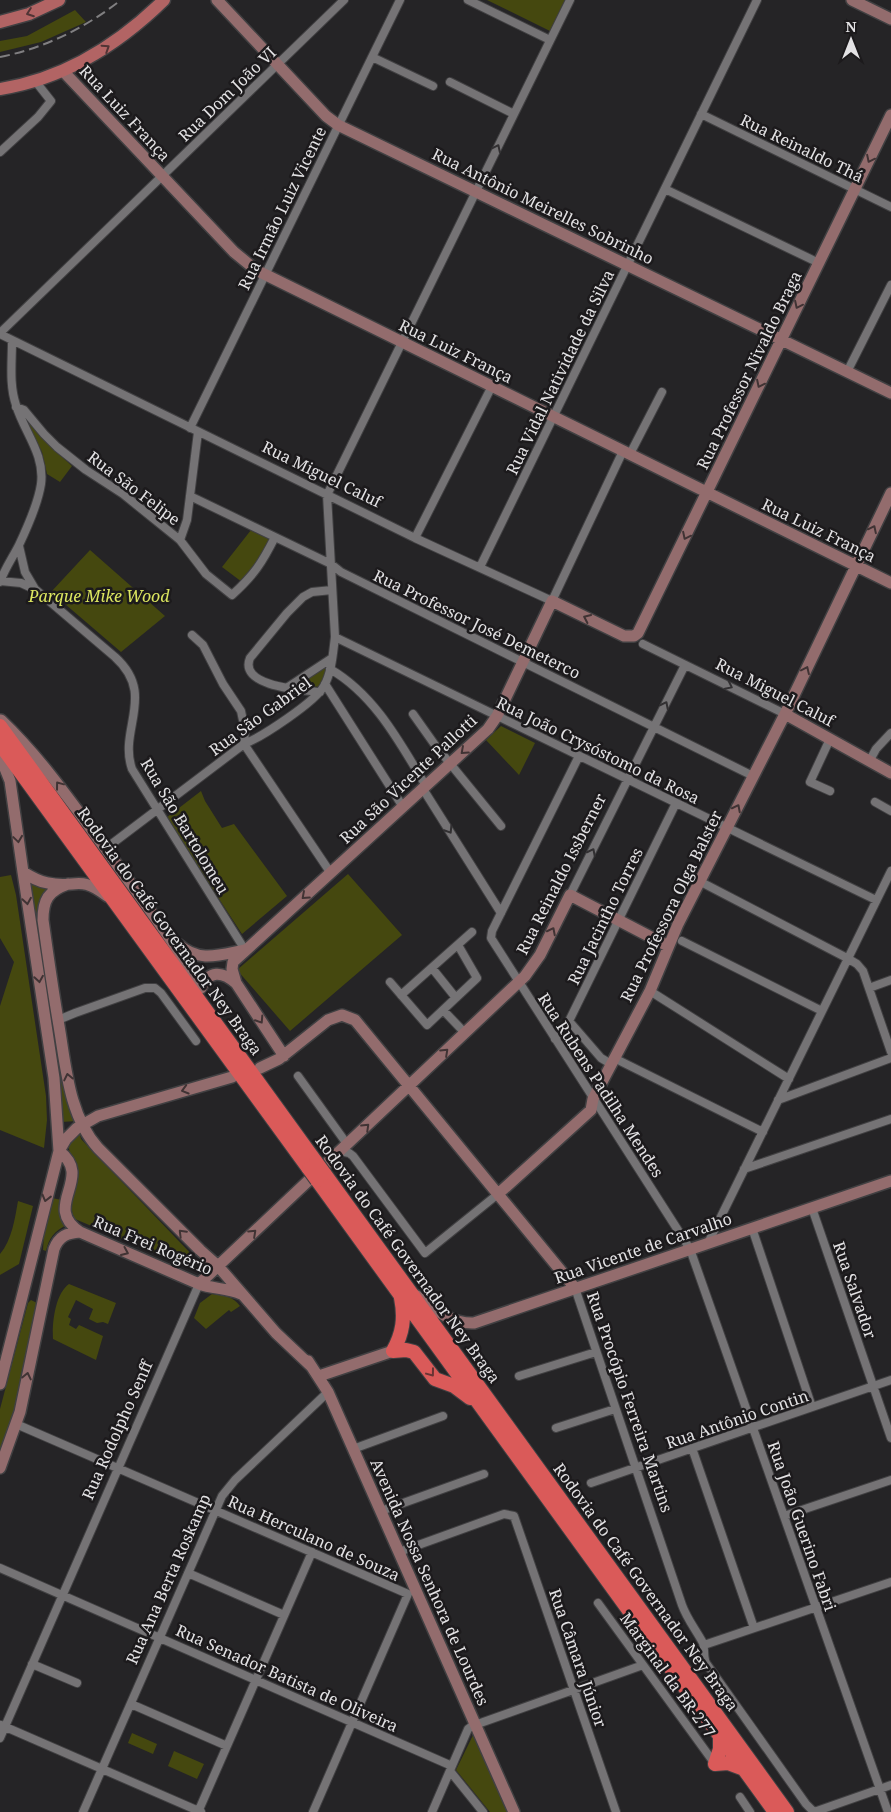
<svg xmlns="http://www.w3.org/2000/svg" width="891" height="1812" font-family="'Noto Serif',serif">
<style>
.green{fill:#45480f}
.lines{fill:none;stroke-linecap:round;stroke-linejoin:round}
.street-casing{stroke:#414042;stroke-width:10}
.secondary-casing{stroke:#414042;stroke-width:14}
.primary-casing{stroke:#414042;stroke-width:15}
.highway-casing{stroke:#414042;stroke-width:16}
.street{stroke:#757375;stroke-width:8}
.secondary{stroke:#936c6d;stroke-width:11}
.primary{stroke:#b26464;stroke-width:12}
.highway{stroke:#da5a59;stroke-width:14}
.rail{stroke:#807f81;stroke-width:2;stroke-dasharray:10 5;stroke-linecap:butt}
.highway-bridge-casing{stroke:#414042;stroke-width:16;stroke-linecap:butt}
.highway-bridge{stroke:#da5a59;stroke-width:14}
.oneway{stroke:#503435}
.oneway2{stroke:#323032}
.oneway3{stroke:#403334}
.oneway4{stroke:#683434}
.labels{text-anchor:middle;stroke-width:5;stroke-linejoin:round;paint-order:stroke}
.street-label{font-size:16px;fill:#e3e2e4;stroke:#1c1a1c}
.park-label{font-size:16px;font-style:italic;fill:#dce660;stroke:#1c1a1c}
</style>
<rect width="100%" height="100%" fill="#252426"/>
<path class="green" d="M487,0H565L550,31Z
M75,10L86,22L41,42L0,52V41L27,36Z
M21,411L50,446L72,466L60,482L47,474L42,452Z
M251,530L270,539L263,555L242,582L222,567Z
M90,550L165,616L121,652L51,592Z
M325,667L327,669L325,677L320,687L298,685Z
M501,726L535,743L519,775L486,740Z
M201,791L205,801L222,828L234,824L287,896L242,934L166,818Z
M23,872L48,883L50,894L44,929L31,931Z
M348,874L402,935L290,1031L237,970Z
M11,875L16,895L46,1096L47,1120L44,1148L0,1130V1006L14,962L0,938V877Z
M51,1025H56L77,1121L61,1122Z
M77,1135H80L81,1139L196,1259L197,1263L193,1269L75,1219C67,1205 76,1194 77,1180C77,1169 69,1159 69,1148C69,1142 73,1139 77,1135Z
M52,1198L62,1200L67,1225C54,1231 49,1238 46,1251L43,1250L44,1234Z
M18,1201L33,1206L19,1264L0,1275V1254C12,1240 15,1218 18,1201Z
M69,1284L116,1303L108,1324L103,1322L97,1323L89,1319L93,1309L76,1300L68,1317L71,1319L69,1325L76,1329L79,1325L103,1336L96,1360L53,1339C52,1323 55,1294 69,1284Z
M212,1294C224,1296 233,1296 240,1306L231,1312L229,1310L206,1329L194,1318L200,1303Z
M31,1300L37,1303L18,1407L0,1456V1409L28,1303Z
M475,1731L509,1812H490L456,1770Z
M132,1733L157,1744L153,1754L128,1743Z
M174,1751L204,1764L197,1779L168,1766Z"/>
<g class="lines">
<g class="street-casing">
<path id="street" d="M468,0L550,40
M372,57L433,86
M450,82L514,114
M701,114L891,207
M0,152L38,117L51,101L36,82
M665,189L819,263
M0,333L344,0
M0,334L415,538L552,601L623,451
M847,372L891,285
M16,407L24,410L44,434L57,447L86,470L123,494L180,540L206,574L232,595C254,575 262,563 275,537
M190,428L400,0
M630,454L662,392
M190,496L331,564L341,572L753,776
M415,538L492,386
M180,540L187,520L198,432
M19,546L25,572L35,589L115,657C157,695 118,729 132,769L245,950
M480,567L757,0
M0,581L21,583L34,589
M0,582C5,568 13,557 19,545C28,526 38,504 41,484C45,454 24,432 16,405C9,385 12,362 12,341
M192,635L203,645L223,684L241,711L245,730L244,744L330,872
M335,637L876,900
M643,644L785,714
M330,669C375,695 400,743 426,786
M325,684L403,807
M288,687L332,658
M320,692C303,690 238,687 250,658L287,613L303,597L312,592L332,590
M413,714L435,745L501,826
M830,739L810,782L830,791
M579,756L492,931L491,938L690,1249L888,1812
M870,760L876,749L891,733
M423,789L501,913
M875,802L891,811
M105,849L244,744C262,737 315,702 324,686C332,672 333,652 335,637L327,495L570,0
M699,881L847,958L857,964L863,971L891,1052
M570,895L685,665
M682,941L822,1011
M432,968L456,998
M390,982L427,1025L477,978L458,945
M869,988L891,980
M650,991L789,1079
M401,995L472,932
M443,1010L465,1033
M58,1020L75,1013L145,988H155L161,993L196,1041
M569,1021L601,1058L611,1064
M555,1039L569,1021L676,803
M614,1058L763,1132
M298,1076L347,1144
M778,1100L891,1058
M340,1151L349,1153L353,1156L425,1253L498,1194
M744,1169L891,1119
M812,1208L891,1438
M752,1228L812,1407
M708,1243L891,871
M575,1288L682,1605C687,1619 696,1630 703,1643C705,1649 703,1656 706,1663L806,1804L814,1812
M519,1376L596,1352
M16,1424L408,1594
M556,1428L615,1409
M692,1448L754,1628
M353,1449L443,1416
M591,1483L891,1380
M381,1511L484,1474
M784,1516L891,1480
M399,1552L504,1514L514,1516L616,1812
M0,1568L452,1766
M188,1573L284,1615
M598,1603L715,1764
M704,1645L891,1582
M32,1664L77,1683
M131,1704L227,1746
M1,1725L201,1812
M0,1738L199,1284
M450,1771L483,1812
M740,1797L750,1812
M83,1812L222,1496L235,1480L328,1392
M198,1812L312,1552
M313,1812L408,1594
M432,1812L468,1729L472,1726L643,1665
M814,1812L891,1785"/>
</g>
<g class="secondary-casing">
<path id="secondary" d="M217,0L326,116L338,125L891,393
M852,0L891,19
M63,71L234,252L256,270L891,583
M785,714L891,773
M1,720C44,761 76,809 111,856C142,900 175,942 201,988
M0,756L10,781L23,872L54,1078L59,1151L0,1384
M23,872C31,877 39,882 48,883C77,889 79,874 107,896
M68,884C48,891 43,900 43,920C48,956 53,991 59,1026C66,1067 69,1116 98,1148L200,1250L218,1266L276,1333L312,1367
M178,944C199,963 219,955 245,950
M201,988C209,970 222,971 236,983
M284,1056L236,983L232,969L233,962L488,729L497,716L552,601L624,636H634L638,633L891,115
M260,1068L279,1059L328,1020L342,1015L355,1020L575,1288
M59,1151C95,1178 41,1206 80,1232L199,1284C213,1289 228,1288 241,1294
M59,1151L66,1139L77,1128L98,1116L232,1077
M498,1194L591,1110L593,1099L650,991L678,924L785,714L891,493
M199,1284L525,976L540,955L570,895L668,946
M417,1296C434,1309 451,1324 474,1323L891,1181
M308,1361L328,1392L514,1812
M319,1376L393,1351
M0,1468L20,1412L54,1249C59,1236 67,1233 80,1232"/>
</g>
<g class="primary-casing">
<path id="primary" d="M0,22L29,14L59,0
M0,89C64,79 118,45 164,0"/>
</g>
<g class="highway-casing">
<path id="highway" d="M0,726L316,1162
M0,744L309,1169
M324,1173L787,1812
M317,1180L775,1812
M393,1351L406,1350L414,1352L435,1379L454,1386L470,1398
M393,1351C403,1333 405,1318 401,1298
M720,1735V1749L715,1764L728,1763L744,1769"/>
</g>
<use href="#street" class="street"/>
<use href="#secondary" class="secondary"/>
<use href="#primary" class="primary"/>
<use href="#highway" class="highway"/>
<path class="rail" d="M0,57C45,48 85,28 121,0"/>
<g class="highway-bridge-casing">
<path id="highway-bridge" d="M316,1162L324,1173
M309,1169L317,1180"/>
</g>
<use href="#highway-bridge" class="highway-bridge"/>
</g>
<defs><path id="oneway-chevron" d="M-2-3.5L2.5 0L-2 3.5" fill="none" stroke-width="1.6" stroke-linecap="round" stroke-linejoin="round" transform="scale(1.25)"/></defs>
<g class="oneway">
<use href="#oneway-chevron" transform="translate(30 13) rotate(160)"/>
<use href="#oneway-chevron" transform="translate(106 48) rotate(-33)"/>
</g>
<g class="oneway2">
<use href="#oneway-chevron" transform="translate(497 148) rotate(-64)"/>
<use href="#oneway-chevron" transform="translate(729 686) rotate(26)"/>
<use href="#oneway-chevron" transform="translate(665 705) rotate(-63)"/>
<use href="#oneway-chevron" transform="translate(449 830) rotate(58)"/>
<use href="#oneway-chevron" transform="translate(592 852) rotate(-63)"/>
</g>
<g class="oneway3">
<use href="#oneway-chevron" transform="translate(870 159) rotate(116)"/>
<use href="#oneway-chevron" transform="translate(798 305) rotate(116)"/>
<use href="#oneway-chevron" transform="translate(760 384) rotate(116)"/>
<use href="#oneway-chevron" transform="translate(873 529) rotate(-64)"/>
<use href="#oneway-chevron" transform="translate(686 536) rotate(116)"/>
<use href="#oneway-chevron" transform="translate(587 618) rotate(-155)"/>
<use href="#oneway-chevron" transform="translate(806 670) rotate(-65)"/>
<use href="#oneway-chevron" transform="translate(464 751) rotate(138)"/>
<use href="#oneway-chevron" transform="translate(59 785) rotate(-127)"/>
<use href="#oneway-chevron" transform="translate(737 808) rotate(-63)"/>
<use href="#oneway-chevron" transform="translate(18 839) rotate(82)"/>
<use href="#oneway-chevron" transform="translate(305 896) rotate(138)"/>
<use href="#oneway-chevron" transform="translate(27 901) rotate(81)"/>
<use href="#oneway-chevron" transform="translate(552 931) rotate(-63)"/>
<use href="#oneway-chevron" transform="translate(39 979) rotate(81)"/>
<use href="#oneway-chevron" transform="translate(260 1020) rotate(57)"/>
<use href="#oneway-chevron" transform="translate(445 1052) rotate(-43)"/>
<use href="#oneway-chevron" transform="translate(68 1077) rotate(-102)"/>
<use href="#oneway-chevron" transform="translate(185 1090) rotate(164)"/>
<use href="#oneway-chevron" transform="translate(366 1127) rotate(-44)"/>
<use href="#oneway-chevron" transform="translate(46 1198) rotate(104)"/>
<use href="#oneway-chevron" transform="translate(182 1233) rotate(-135)"/>
<use href="#oneway-chevron" transform="translate(253 1233) rotate(-43)"/>
<use href="#oneway-chevron" transform="translate(125 1252) rotate(24)"/>
<use href="#oneway-chevron" transform="translate(27 1376) rotate(-78)"/>
</g>
<use class="oneway4" href="#oneway-chevron" transform="translate(431 1373) rotate(53)"/>
<g class="labels">
<g class="street-label">
<text transform="translate(227 94) rotate(-44)" y="6">Rua Dom João VI</text>
<text transform="translate(125 113) rotate(47)" y="6">Rua Luiz França</text>
<text transform="translate(802 148) rotate(26)" y="6">Rua Reinaldo Thá</text>
<text transform="translate(543 206) rotate(26)" y="6">Rua Antônio Meirelles Sobrinho</text>
<text transform="translate(282 208) rotate(-64)" y="6">Rua Irmão Luiz Vicente</text>
<text transform="translate(456 351) rotate(26)" y="6">Rua Luiz França</text>
<text transform="translate(749 370) rotate(-64)" y="6">Rua Professor Nivaldo Braga</text>
<text transform="translate(560 372) rotate(-64)" y="6">Rua Vidal Natividade da Silva</text>
<text transform="translate(322 474) rotate(26)" y="6">Rua Miguel Caluf</text>
<text transform="translate(134 488) rotate(37)" y="6">Rua São Felipe</text>
<text transform="translate(819 530) rotate(26)" y="6">Rua Luiz França</text>
<text transform="translate(477 624) rotate(26)" y="6">Rua Professor José Demeterco</text>
<text transform="translate(775 692) rotate(27)" y="6">Rua Miguel Caluf</text>
<text transform="translate(260 716) rotate(-36)" y="6">Rua São Gabriel</text>
<text transform="translate(598 750) rotate(26)" y="6">Rua João Crysóstomo da Rosa</text>
<text transform="translate(408 779) rotate(-43)" y="6">Rua São Vicente Pallotti</text>
<text transform="translate(185 826) rotate(59)" y="6">Rua São Bartolomeu</text>
<text transform="translate(561 874) rotate(-63)" y="6">Rua Reinaldo Issberner</text>
<text transform="translate(671 906) rotate(-64)" y="6">Rua Professora Olga Balster</text>
<text transform="translate(605 916) rotate(-64)" y="6">Rua Jacintho Torres</text>
<text transform="translate(170 931) rotate(54)" y="6">Rodovia do Café Governador Ney Braga</text>
<text transform="translate(601 1085) rotate(57)" y="6">Rua Rubens Padilha Mendes</text>
<text transform="translate(153 1245) rotate(23)" y="6">Rua Frei Rogério</text>
<text transform="translate(643 1248) rotate(-19)" y="6">Rua Vicente de Carvalho</text>
<text transform="translate(408 1259) rotate(54)" y="6">Rodovia do Café Governador Ney Braga</text>
<text transform="translate(855 1290) rotate(71)" y="6">Rua Salvador</text>
<text transform="translate(630 1402) rotate(71)" y="6">Rua Procópio Ferreira Martins</text>
<text transform="translate(737 1419) rotate(-19)" y="6">Rua Antônio Contin</text>
<text transform="translate(117 1430) rotate(-66)" y="6">Rua Rodolpho Senff</text>
<text transform="translate(802 1526) rotate(71)" y="6">Rua João Guerino Fabri</text>
<text transform="translate(314 1538) rotate(24)" y="6">Rua Herculano de Souza</text>
<text transform="translate(168 1579) rotate(-66)" y="6">Rua Ana Berta Roskamp</text>
<text transform="translate(430 1582) rotate(66)" y="6">Avenida Nossa Senhora de Lourdes</text>
<text transform="translate(646 1587) rotate(54)" y="6">Rodovia do Café Governador Ney Braga</text>
<text transform="translate(578 1658) rotate(71)" y="6">Rua Câmara Júnior</text>
<text transform="translate(668 1675) rotate(54)" y="6">Marginal da BR-277</text>
<text transform="translate(287 1678) rotate(24)" y="6">Rua Senador Batista de Oliveira</text>
</g>
<g class="park-label">
<text x="99" y="602">Parque Mike Wood</text>
</g>
</g>
<g transform="translate(851 40)" stroke="#1c1a1c" stroke-width="4" paint-order="stroke">
<path d="M0-4L9 19L0 12L-9 19Z" fill="#e3e2e4"/>
<text y="-8" font-size="14" font-weight="bold" text-anchor="middle" fill="#e3e2e4">N</text>
</g>
</svg>
